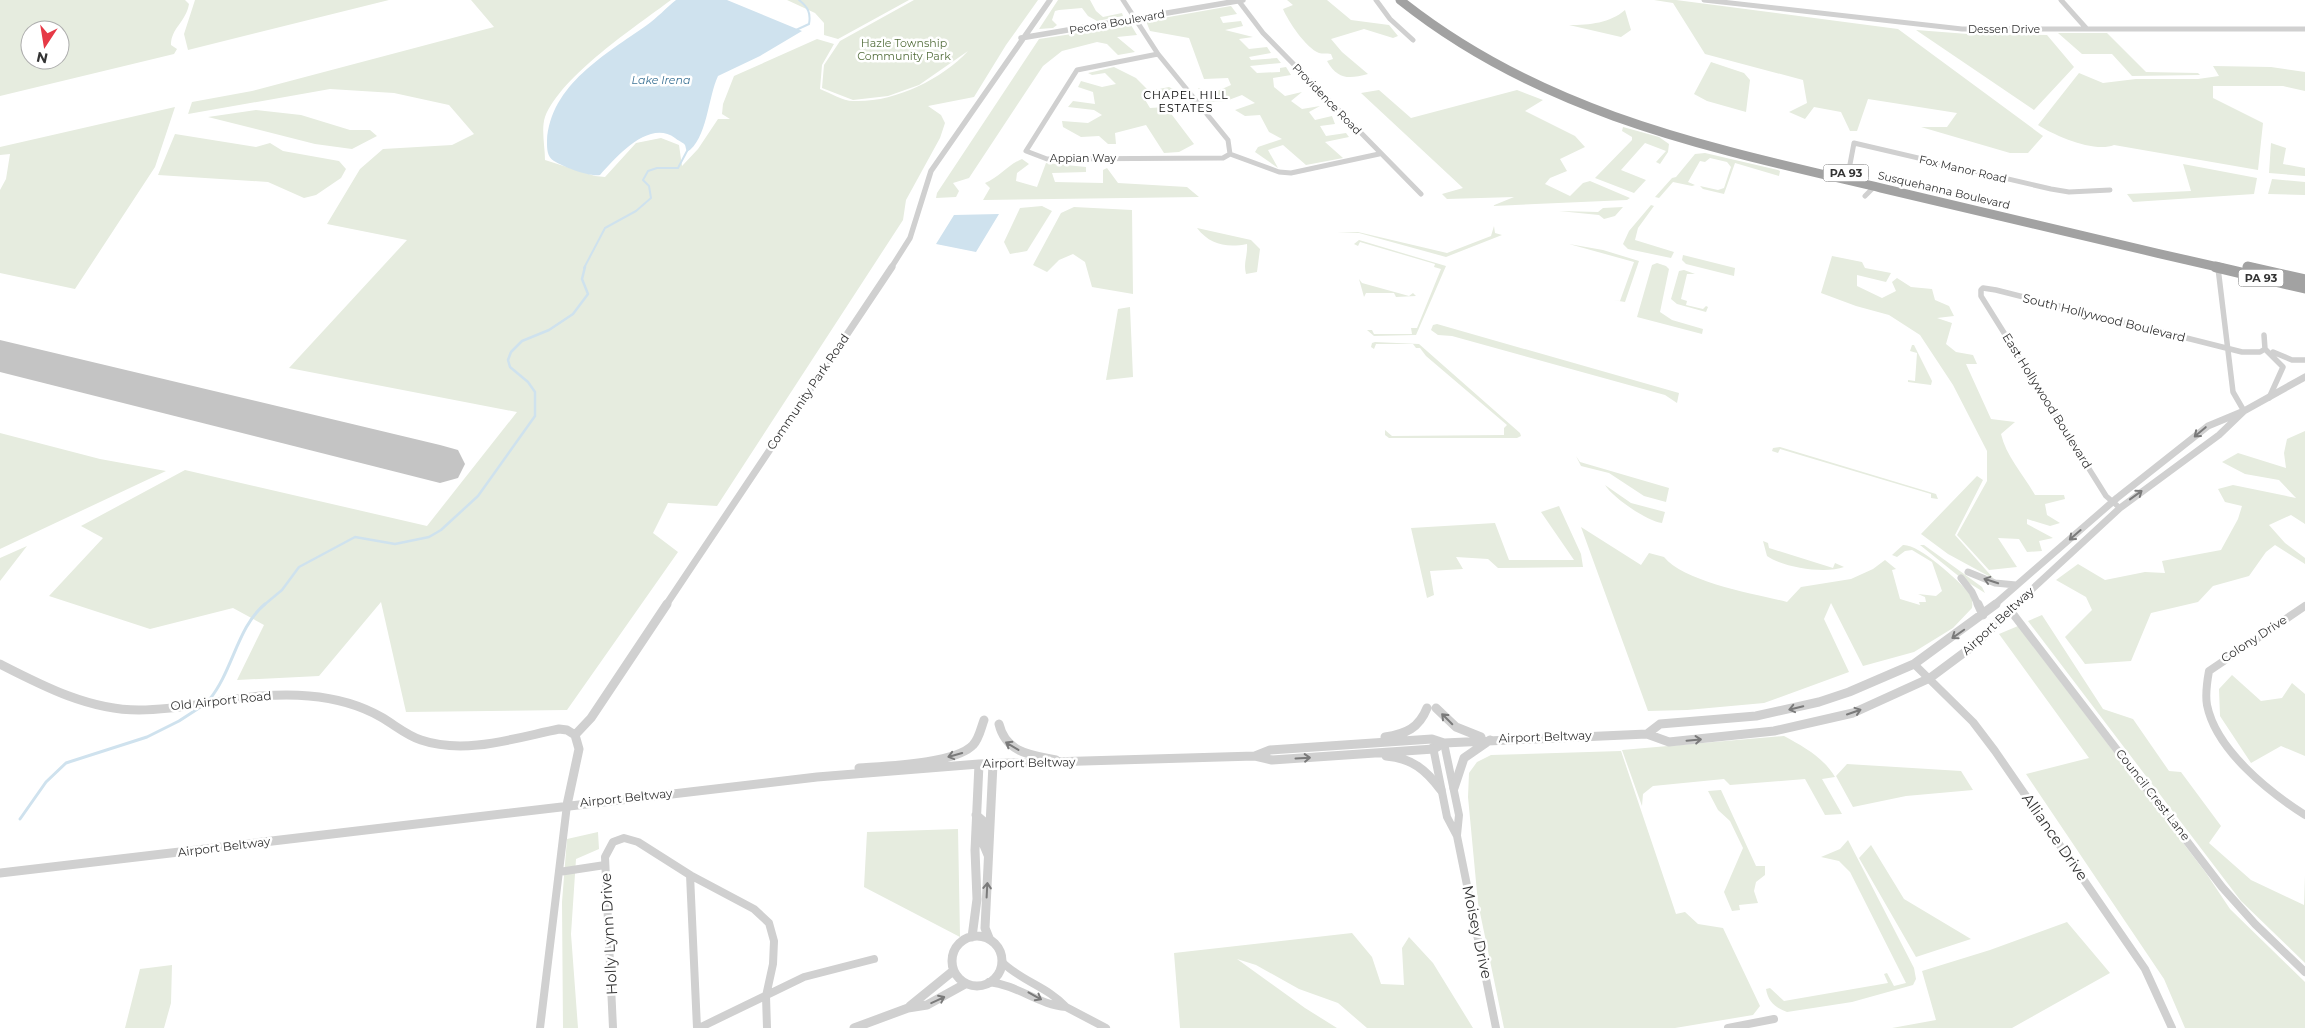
<svg xmlns="http://www.w3.org/2000/svg" width="2305" height="1028" font-family="Montserrat,sans-serif">
<style>
.green{fill:#e6ecdf;fill-rule:evenodd}
.water{fill:#cfe2ee}
.lines{fill:none;stroke-linecap:round;stroke-linejoin:round}
.stream-far2{stroke:#cfe2ee;stroke-width:2}
.stream-far1{stroke:#cfe2ee;stroke-width:2.5}
.stream{stroke:#cfe2ee;stroke-width:3}
.runway{fill:#c4c4c4;fill-rule:evenodd}
.minor-far2{stroke:#d0d0d0;stroke-width:5}
.minor-far1{stroke:#d0d0d0;stroke-width:5.5}
.minor{stroke:#d0d0d0;stroke-width:8}
.tertiary-far2{stroke:#d0d0d0;stroke-width:5.5}
.tertiary-far1{stroke:#d0d0d0;stroke-width:7}
.tertiary{stroke:#d0d0d0;stroke-width:9}
.trunk-far1{stroke:#a2a2a2;stroke-width:9}
.trunk{stroke:#a2a2a2;stroke-width:11}
.oneway{stroke:#7a7a7a}
.labels{text-anchor:middle;stroke-width:5;stroke-linejoin:round;paint-order:stroke}
.far-street-label{font-size:11px;fill:#333;stroke:#fff}
.far-park-label{font-size:11px;fill:#56703f;stroke:#fff}
.far-water-label{font-size:11px;font-style:italic;fill:#3f7597;stroke:#fff}
.far-neighbourhood-label{font-size:11px;letter-spacing:1px;fill:#000;stroke:#fff}
.shield{fill:#fff;stroke:#707070;stroke-width:1}
.shield-label{font-size:11px;font-weight:bold;fill:#333}
.street-label{font-size:12px;fill:#333;stroke:#fff}
.near-street-label{font-size:15px;fill:#333;stroke:#fff}
</style>
<rect width="100%" height="100%" fill="#fff"/>
<path class="green" d="M0,0H185L189,4C186,22 171,28 171,45L177,49L174,54L0,96ZM30,30H60V60H30Z
M195,0H389L188,50L184,34Z
M471,0H671C635,27 562,75 545,117C541,129 545,147 545,160L595,176L605,177L636,143L661,138L679,145L682,166L698,149L718,119H730L722,114L723,104L734,76L817,39L834,44L822,65L820,89C830,93 843,101 853,101C893,103 941,80 968,51L919,85L888,96L853,100L822,88L824,65L840,41L914,0H1038L1006,45L974,97L928,106L941,115L945,123L940,138L906,200L903,220L717,506L668,503L653,533L678,552L567,710L406,712L381,602L319,676L237,680L264,625L233,608L150,629L49,596L103,538L81,526L185,470L427,526L517,412L289,368L407,240L327,224L360,169L383,149L452,145L474,134L449,105L394,93L330,89L188,114L192,102L252,91L494,27Z
M787,0H909L838,39L824,35V23L815,13Z
M1058,0H1090L1096,11L1103,17L1122,13L1123,16L1097,21L1088,16L1082,8L1059,10L1055,11L1052,20L1057,25L1053,28L1039,29Z
M1287,0H1327L1351,20L1389,25L1398,36L1393,38L1364,29L1331,39L1342,52L1368,74C1349,79 1338,80 1327,61L1333,59L1331,54C1327,53 1322,54 1319,53C1306,48 1288,21 1283,9L1293,5Z
M1654,0H1676L1898,29L2043,136L2028,153H2010L1921,127H1947L1957,113L1868,99L1857,131H1850L1841,112L1814,107L1805,119L1789,112L1807,103L1803,80L1705,54L1673,3Z
M1231,6L1237,14L1220,17L1223,23L1241,21L1243,26L1225,30L1253,37L1239,39L1249,49L1267,47L1271,53L1249,57L1251,60L1277,58L1281,63L1250,66L1257,73L1280,72V68L1286,67L1291,75L1273,78L1274,87L1285,96L1302,92L1291,101L1302,109L1320,106L1309,112L1315,120L1332,116L1335,124L1320,126L1326,136L1346,133L1349,137L1325,142L1343,158L1306,165L1283,145L1268,150L1278,168L1255,152L1258,147L1282,139L1269,132L1260,115L1245,116L1235,110L1255,103L1242,95L1226,101L1207,102L1198,88L1213,93L1231,85L1228,78L1204,79L1189,38L1150,31L1146,21Z
M1625,10L1631,30L1621,37L1569,25C1590,25 1610,23 1625,10Z
M1131,25L1137,35L1117,37L1135,52L1118,55L1107,44L1097,42L1062,51L1043,66L969,178L953,183L959,191L956,197L936,198L937,193L1039,39Z
M1916,30L1968,34L2047,35L2074,67L2034,110Z
M2058,33H2107L2146,72L2198,73L2200,75L2132,76L2112,54H2082Z
M1711,62L1744,73L1750,80L1746,112L1707,101L1694,94Z
M2213,66L2271,67L2305,72V91L2283,86H2213V98L2263,123L2258,170L2114,145C2095,153 2055,136 2038,125L2079,73L2103,83L2136,79H2198L2219,76Z
M1114,67L1136,78L1149,91L1169,87L1173,89L1144,98L1150,108L1166,107L1194,144L1179,152L1164,153L1146,125L1115,133L1116,144H1108L1099,136L1081,137L1063,127L1062,121L1088,123L1102,115L1094,110L1068,107L1073,101L1095,104L1093,92L1078,87L1081,81L1102,87L1116,84L1105,73L1092,75L1088,73Z
M1379,90L1411,118L1517,90L1543,100L1525,111L1575,136L1585,147L1560,159L1567,171L1550,178L1545,184L1570,196L1583,183L1590,181L1630,198L1627,200L1492,206L1514,197L1447,199L1442,194L1463,188L1361,93Z
M175,107L155,167L75,289L0,273V190L6,179L10,154L0,155V147Z
M256,110L301,115L350,130H370L377,136L352,149L315,144L208,117Z
M1623,127L1659,137L1669,144L1668,152L1660,164L1656,162L1666,151L1645,143L1621,170L1646,180L1634,193L1595,178L1632,140V137L1622,131Z
M175,134L256,147L270,143L283,151L339,161L346,169L341,178L316,195L304,198L268,182L158,175Z
M2271,143L2286,148L2283,164L2305,168V176L2269,173Z
M1705,153L1778,170L1780,171L1779,176L1735,163L1724,194L1703,189L1700,186L1718,190L1724,188L1731,167L1727,162L1710,158L1705,162L1700,161L1688,182L1695,185L1692,186L1673,182L1659,198L1655,197L1672,178L1676,177L1695,154Z
M1022,159L1029,164L1017,173L1016,181L1037,187L1046,163L1086,167V172L1052,173L1055,182L1103,183V170L1107,168L1118,183L1187,187L1199,197L983,200L990,188L985,183C1000,177 1007,165 1022,159Z
M2183,164L2257,178L2254,194L2133,202L2127,194L2191,191Z
M2272,179L2305,182V195L2268,194Z
M1651,205L1654,206L1638,228L1635,240L1674,252L1671,258L1628,249L1623,244L1629,231Z
M1042,206L1052,211L1027,251L1010,254L1004,242L1020,208Z
M1074,207L1132,210L1133,294L1092,287L1085,262L1073,254L1059,260L1047,272L1033,265L1061,213Z
M1623,207L1615,216L1604,219L1599,215L1559,211L1598,212L1603,208Z
M1494,226L1495,233L1502,235L1446,257L1359,233L1337,232H1358L1447,253L1491,236Z
M1197,228L1251,240L1260,249L1257,272L1246,274C1243,263 1248,255 1247,244C1227,248 1210,245 1197,228Z
M1359,240L1446,266L1416,335L1374,336L1367,330H1372L1374,334H1412L1411,328H1417L1441,269L1434,267L1435,264L1360,242L1358,246L1354,244Z
M1569,244L1603,250L1639,261L1625,302L1613,300L1620,301L1634,262Z
M1683,255L1735,268L1734,276L1686,264L1682,260Z
M1832,256L1862,262L1865,268L1891,273L1886,282L1857,275V286L1882,298L1896,291L1892,282L1897,278L1911,287L1932,289L1935,300L1949,306L1954,316L1937,318L1952,323L1946,344L1956,352L1973,355L1977,364H1966L1991,419L2015,422L2001,434C2006,456 2023,474 2035,495H2064L2065,499L2045,504L2047,515L2060,523L2050,526L2027,519V524L2053,538L2039,541L2042,551L2027,552L2019,539L1998,538L2017,567L1989,570L1957,535L1987,481V451L1953,385L1920,335L1889,315L1856,306L1821,293Z
M1657,263L1666,266L1669,269L1660,312L1672,320L1703,329L1702,334L1637,317L1652,265Z
M1684,270L1695,274H1687L1681,299L1687,301L1686,305L1703,309L1706,306L1708,307L1706,312L1677,304L1671,299L1679,271Z
M1359,279L1362,283L1409,296L1413,293L1416,296L1396,297L1394,293H1366L1364,297Z
M1130,307L1133,377L1106,380L1118,309Z
M1437,324L1679,393L1677,403L1665,395L1452,336L1438,335L1431,330L1433,325Z
M1375,342L1419,344L1520,433L1521,436L1517,438H1389L1385,435V430L1392,436L1504,435V428L1507,425L1426,356L1420,348H1416L1413,344H1376L1374,349L1371,347L1372,343Z
M1912,345H1914L1932,381L1931,385L1908,382V380L1915,381L1917,353L1910,351Z
M2305,431V524L2291,515L2269,525L2285,543L2305,558V564L2275,545L2266,552L2249,576L2213,586L2198,602L2151,613L2131,661L2085,664L2065,637L2092,610L2086,597L2056,580L2078,564L2105,580L2145,572L2165,573L2162,561L2221,550L2238,519L2242,506L2225,502L2218,489L2233,485L2296,498L2279,480L2245,474L2222,462L2238,453L2286,468L2284,453L2287,439Z
M0,433L100,459L166,471L0,549Z
M1780,447L1936,494L1938,499L1931,498V494L1780,449L1778,453L1772,451L1773,448Z
M1576,456L1580,462L1669,488L1666,502L1644,496L1609,473L1581,466Z
M1977,476L1983,480L1955,535L1994,579L1948,554L1921,534Z
M1605,485L1631,503L1665,512L1662,523C1648,522 1612,497 1605,485Z
M1559,506L1581,554L1583,567L1498,568L1488,559L1456,557L1463,569L1430,571L1434,595L1427,598L1411,528L1495,523L1509,560H1574L1541,512Z
M1581,527L1641,565L1649,553L1664,557C1684,582 1755,594 1787,602L1801,587L1851,579L1873,569L1885,560L1896,569L1892,570L1900,599L1920,605L1919,602H1926L1925,597L1918,594L1936,596L1942,591L1932,562L1912,550L1905,551L1897,557L1892,555L1903,545C1919,544 1958,580 1969,593C1972,597 1973,602 1972,608L1953,628L1914,652L1863,666L1831,603L1824,619L1849,672L1764,703L1687,710L1648,711Z
M1763,541L1768,543L1769,548L1833,568L1835,563L1844,567C1826,574 1784,568 1767,556Z
M1920,545H1924L1982,587L1985,593L1961,578Z
M27,546L0,581V558Z
M2042,615L2103,709L2133,719L2169,771L2181,772L2221,826L2209,843L2251,880L2304,905L2305,875V963L2241,901L2028,621Z
M2018,626L2206,873L2230,909L2305,982V1028H2185L2164,979L2026,774L2089,758L1999,634Z
M2232,675L2261,701L2282,698L2292,683L2305,694V756L2281,746L2251,763L2220,716L2219,689Z
M1784,736C1804,747 1823,757 1835,777L1822,779L1842,814L1825,815L1805,779L1730,785L1724,779L1653,786L1643,794L1642,806L1622,750Z
M1621,751L1676,914L1685,912L1698,924L1723,928L1760,1006L1753,1015L1675,1028H1504L1478,903L1468,797L1469,773L1477,762L1491,755Z
M1847,764L1961,771L1973,790L1906,796L1853,807L1836,776Z
M1721,790L1756,866H1765V875L1756,882L1754,891L1758,903L1739,905L1740,910L1732,911L1724,892L1743,848L1730,821L1718,810L1708,791Z
M958,829L960,937L864,887L867,832Z
M598,832L599,849L576,859L571,934L578,1028H563L562,902L567,839Z
M1848,840L1914,968L1916,979L1913,985L1852,1002L1787,1012C1776,1008 1768,1002 1766,989L1770,988L1784,1001L1888,983L1884,974L1887,973L1894,986L1906,983L1850,872L1839,861L1821,857L1840,849Z
M1871,845L1904,899L1971,939L1916,957L1859,858Z
M2067,922L2110,973L2012,1028H1892L1936,1020L1922,971L1990,950Z
M1352,933L1372,957L1381,984L1404,985L1402,948L1409,937L1433,963L1473,1028H1367L1338,1003L1299,989L1256,965L1237,959L1305,1008L1337,1028H1180L1174,953Z
M172,965L171,1003L164,1028H125L140,969Z"/>
<path class="water" d="M676,0H727L802,31L760,56L718,76C708,97 707,140 687,152C686,150 686,148 685,145C684,143 677,140 675,138C649,119 616,157 600,175C589,177 564,167 554,161C547,157 547,149 547,141C550,85 606,54 647,25C657,18 666,8 676,0Z
M999,214L976,252L936,244L954,215Z"/>
<g class="lines">
<path class="stream-far2" d="M796,30L809,24C811,13 808,7 799,0
M584,268L605,228L636,211L651,198L649,186L643,180L648,171L657,168H678L687,151"/>
<path class="stream-far1" d="M264,605L282,590L299,567L355,537L395,544L429,537L441,530L478,496L535,416V392L528,382L510,367L508,360L511,352L522,341L549,330L573,314L588,294L582,279L585,267"/>
<path class="stream" d="M209,700C233,671 237,627 265,604
M20,819L46,782L66,763L147,737L179,721L199,708"/>
<path class="runway" d="M0,340L440,445L458,450L465,464L458,478L440,483L0,372Z"/>
<path class="minor-far2" d="M1123,0L1158,54L1228,140L1230,154
M1238,0L1263,33L1421,194
M1376,0L1390,19L1413,40
M1704,0L1962,29H2305
M2061,0L2086,28
M1158,54L1077,70L1026,151L1047,159L1223,158L1230,154
M1230,154L1279,172L1291,173L1379,154
M1847,180L1854,143L2051,189L2069,192L2110,190
M1865,196L1874,187"/>
<path class="minor-far1" d="M2218,268L2233,392L2244,411
M2265,349L2283,367L2269,398
M2273,352L2292,360H2305
M2120,508L2106,496L1981,296V290L1983,288L1996,290L2242,352H2260L2265,349L2264,335"/>
<path class="minor" d="M2305,606L2209,671C2207,682 2205,694 2207,705C2216,750 2269,792 2305,815
M2010,610L2222,887L2255,924L2305,972
M1914,664L1973,722L1995,751L2145,969L2172,1028
M1444,743L1459,815L1457,835
M1433,747L1447,817L1457,836L1496,1028
M559,872L605,865
M690,875L697,1028
M989,982C1018,985 1039,1005 1066,1007C1048,987 1021,981 1002,962
M1066,1007L1106,1028
M540,1028L567,805
M613,1028L605,857L613,842L624,838L638,842L690,875L754,909L769,923L774,941L773,964L766,996L767,1028
M699,1028L804,977L874,959
M1728,1028L1774,1019"/>
<path class="tertiary-far2" d="M1021,38L1243,0
M891,268L910,238L931,171L1050,0"/>
<path class="tertiary-far1" d="M1968,572L1995,583L2016,585
M1961,578L1972,592L1978,605
M666,605L892,267
M1994,605L2117,498L2208,426L2244,411L2305,377
M2015,605L2120,508L2219,435L2244,411"/>
<path class="tertiary" d="M1978,604L1983,615
M0,664C43,686 89,710 139,710C196,710 252,690 309,696C333,698 360,705 381,717C395,725 406,735 421,740C465,755 515,738 559,729L567,730L575,735L579,749L567,805
M1436,708L1456,727L1481,737
M999,724C1006,753 1031,755 1056,760
M1647,734L1660,724L1756,716L1819,702L1849,692L1914,664L1996,604
M575,735L591,718L667,604
M1385,737C1406,734 1419,728 1427,708
M1255,756L1270,750L1432,739L1444,743L1647,734L1669,742L1774,731L1853,713L1930,678L1973,646L2017,604
M1386,756C1412,758 1426,770 1441,790
M859,768C885,766 955,764 973,745C979,739 981,728 984,720
M1454,788L1464,758L1490,740
M976,815L983,821V843L988,855
M0,873L817,777L979,764L1255,756L1272,760L1434,749L1444,743
M952 961a25 25 0 1 1 50 0a25 25 0 1 1-50 0Z
M972,937L977,899L975,850L979,764
M989,938L985,928L993,764
M910,1006L953,971
M854,1028L908,1008L927,1005L965,984"/>
<path class="trunk-far1" d="M1400,0C1543,114 1707,147 1881,188C1994,215 2108,242 2222,268
M2248,267L2254,268"/>
<path class="trunk" d="M2216,267L2305,288
M2248,267L2305,280"/>
</g>
<defs><path id="oneway-shaft" d="M-6 0H5M1.5-3L5.5 0L1.5 3" fill="none" stroke-width="1.6" stroke-linecap="round" stroke-linejoin="round" transform="scale(1.25)"/></defs>
<g class="oneway">
<use href="#oneway-shaft" transform="translate(2200 432) rotate(140)"/>
<use href="#oneway-shaft" transform="translate(2136 495) rotate(-36)"/>
<use href="#oneway-shaft" transform="translate(2075 535) rotate(139)"/>
<use href="#oneway-shaft" transform="translate(1991 581) rotate(-162)"/>
<use href="#oneway-shaft" transform="translate(1958 634) rotate(145)"/>
<use href="#oneway-shaft" transform="translate(1796 708) rotate(166)"/>
<use href="#oneway-shaft" transform="translate(1854 712) rotate(-19)"/>
<use href="#oneway-shaft" transform="translate(1447 719) rotate(-135)"/>
<use href="#oneway-shaft" transform="translate(1694 740) rotate(-5)"/>
<use href="#oneway-shaft" transform="translate(1012 746) rotate(-149)"/>
<use href="#oneway-shaft" transform="translate(955 755) rotate(164)"/>
<use href="#oneway-shaft" transform="translate(1303 758) rotate(-3)"/>
<use href="#oneway-shaft" transform="translate(987 890) rotate(-87)"/>
<use href="#oneway-shaft" transform="translate(1035 996) rotate(29)"/>
<use href="#oneway-shaft" transform="translate(938 1000) rotate(-25)"/>
</g>
<g class="labels">
<g class="far-street-label">
<text transform="translate(1117 22) rotate(-10)" y="4">Pecora Boulevard</text>
<text x="2004" y="33">Dessen Drive</text>
<text transform="translate(1327 99) rotate(46)" y="4">Providence Road</text>
<text x="1083" y="162">Appian Way</text>
<text transform="translate(1963 169) rotate(13)" y="4">Fox Manor Road</text>
<text transform="translate(1944 190) rotate(13)" y="4">Susquehanna Boulevard</text>
</g>
<g class="far-park-label">
<text x="904" y="47">Hazle Township<tspan x="904" dy="13">Community Park</tspan></text>
</g>
<g class="far-water-label">
<text x="661" y="84">Lake Irena</text>
</g>
<g class="far-neighbourhood-label">
<text x="1186" y="99">CHAPEL HILL<tspan x="1186" dy="13">ESTATES</tspan></text>
</g>
<g class="shield">
<rect x="1823.5" y="164.5" width="45" height="17" rx="4"/>
<rect x="2238.5" y="269.5" width="45" height="17" rx="4"/>
</g>
<g class="shield-label">
<text x="1846" y="177">PA 93</text>
<text x="2261" y="282">PA 93</text>
</g>
<g class="street-label">
<text transform="translate(2104 318) rotate(14)" y="4">South Hollywood Boulevard</text>
<text transform="translate(808 392) rotate(-56)" y="4">Community Park Road</text>
<text transform="translate(2047 401) rotate(58)" y="4">East Hollywood Boulevard</text>
<text transform="translate(1998 621) rotate(-43)" y="4">Airport Beltway</text>
<text transform="translate(2254 639) rotate(-33)" y="4">Colony Drive</text>
<text transform="translate(221 701) rotate(-6)" y="4">Old Airport Road</text>
<text transform="translate(1545 737) rotate(-2)" y="4">Airport Beltway</text>
<text transform="translate(1029 763) rotate(-1)" y="4">Airport Beltway</text>
<text transform="translate(2153 795) rotate(52)" y="4">Council Crest Lane</text>
<text transform="translate(626 798) rotate(-6)" y="4">Airport Beltway</text>
<text transform="translate(224 847) rotate(-7)" y="4">Airport Beltway</text>
</g>
<g class="near-street-label">
<text transform="translate(2055 837) rotate(55)" y="5">Alliance Drive</text>
<text transform="translate(1477 932) rotate(78)" y="5">Moisey Drive</text>
<text transform="translate(609 934) rotate(-93)" y="5">Holly Lynn Drive</text>
</g>
</g>
<g transform="translate(45 45) rotate(192)"><circle r="24" fill="#ffffff" stroke="#adadad"/>
<path d="M0-4L9 19L0 12L-9 19Z" fill="#e63946"/>
<text y="-8" font-size="14" font-weight="bold" text-anchor="middle" fill="#333333">N</text>
</g>
</svg>
